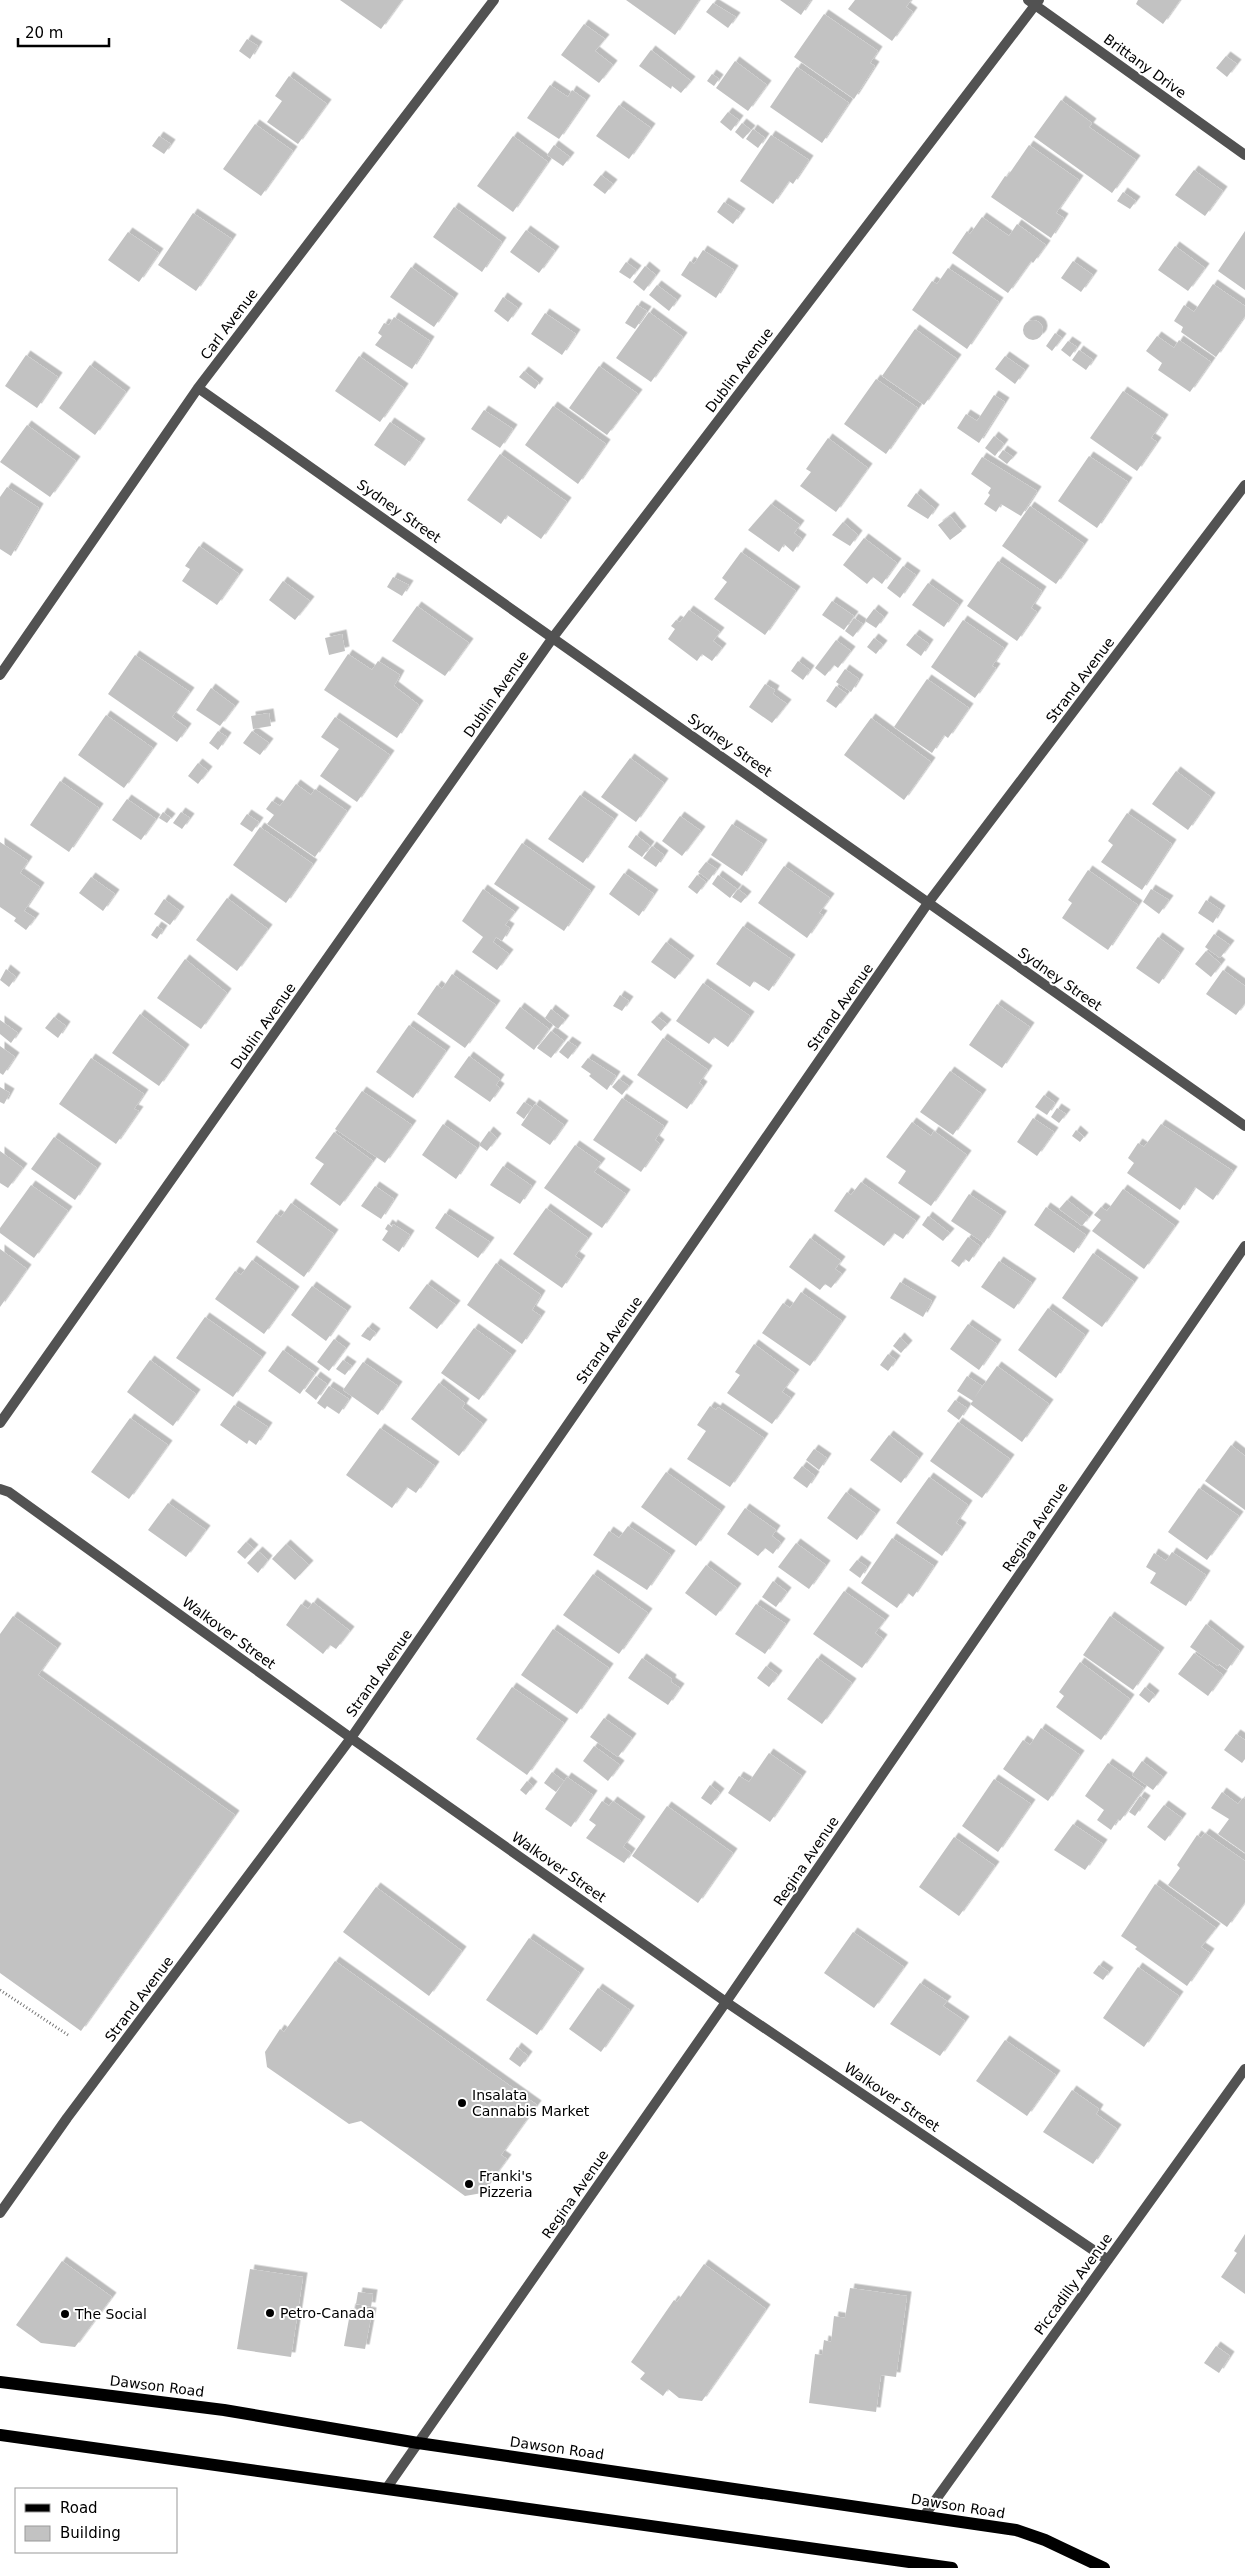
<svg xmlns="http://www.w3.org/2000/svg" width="1245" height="2568" font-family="'DejaVu Sans',sans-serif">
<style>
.building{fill:#c2c2c2;filter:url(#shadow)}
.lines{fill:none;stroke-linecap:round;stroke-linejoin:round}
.path{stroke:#747474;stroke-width:3;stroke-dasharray:1 2.5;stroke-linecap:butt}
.street{stroke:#525252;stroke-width:10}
.primary{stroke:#000;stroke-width:12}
.poi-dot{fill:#000;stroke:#fff;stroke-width:2}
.labels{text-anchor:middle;stroke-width:4;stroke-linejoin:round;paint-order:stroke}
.street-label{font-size:14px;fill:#000;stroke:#fff}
.poi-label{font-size:14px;fill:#000;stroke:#fff;text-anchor:start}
</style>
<defs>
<filter id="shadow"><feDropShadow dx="4.5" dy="-4.5" stdDeviation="0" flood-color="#0004"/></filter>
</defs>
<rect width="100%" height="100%" fill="#fff"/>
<path class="building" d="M340,0H402L381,29Z
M626,0H699L675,35Z
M780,0H811L801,15Z
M855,0H911L906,7L913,12L892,41L848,9Z
M1138,0H1180L1163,24L1136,4Z
M713,3L736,17L728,28L706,12Z
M824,14L878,51L870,63L875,66L854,99L794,57Z
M584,24L605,39L595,51L613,65L599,83L561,55Z
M247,39L258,46L250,59L239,51Z
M651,50L691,81L681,93L672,86L671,89L639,66Z
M1226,56L1237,64L1227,77L1216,68Z
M735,61L767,85L748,111L716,88Z
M797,67L849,103L822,143L770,107Z
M712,74L719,79L714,86L707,81Z
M289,76L327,104L298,144L267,122L282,101L275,96Z
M550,85L568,97L572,90L586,100L559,139L527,118Z
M1061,100L1092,123L1089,127L1136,160L1112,193L1034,137Z
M619,105L651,128L629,159L596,136Z
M728,112L739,120L731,131L720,122Z
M742,123L751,130L743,139L735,132Z
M255,124L293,151L261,196L223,169Z
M753,129L765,138L758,148L746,139Z
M771,135L809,160L793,184L789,181L773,204L740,181Z
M159,136L171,144L164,154L152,146Z
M513,136L548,162L513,212L477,186Z
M554,145L570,157L563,166L547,155Z
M1029,145L1079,180L1056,213L1064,218L1051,238L991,197L1005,176L1007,177Z
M1194,170L1223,191L1205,216L1175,195Z
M601,175L613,184L605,194L593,185Z
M1123,192L1136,201L1130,209L1117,201Z
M724,202L741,213L733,224L717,212Z
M454,207L502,242L482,272L433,237Z
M193,213L232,239L196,291L158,265Z
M982,217L1009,236L1017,224L1046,245L1033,263L1031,261L1008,293L952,253L967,231L970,234Z
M526,230L555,251L539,273L510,252Z
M1245,231V290L1218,271Z
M128,232L159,253L139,282L108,260Z
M1175,246L1205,268L1188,291L1158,270Z
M703,250L734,270L716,298L681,275L690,261L694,264Z
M1073,261L1093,275L1081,292L1061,278Z
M626,262L637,270L630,279L619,272Z
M645,266L656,275L644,291L633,282Z
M411,267L454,298L434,327L390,297Z
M948,268L999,302L967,349L912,310L932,281L937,284Z
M1213,284L1245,306V316L1216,357L1181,332L1183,327L1174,321L1184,305L1194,312Z
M657,285L677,300L669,311L649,295Z
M503,297L518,308L508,322L494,311Z
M637,305L647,311L635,329L625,323Z
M649,312L683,337L651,382L616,358Z
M545,313L576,334L562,355L531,334Z
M394,317L430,341L412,369L375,345L382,336L378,333L384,323L389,325Z
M1023 330a10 10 0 1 1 20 0a10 10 0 1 1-20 0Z
M915,329L957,359L924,405L882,376Z
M1055,333L1062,338L1052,351L1046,346Z
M1157,336L1174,348L1179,340L1211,362L1190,392L1158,370L1162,363L1146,351Z
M1068,341L1077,347L1070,357L1061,350Z
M1079,350L1093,360L1086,370L1072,360Z
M26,355L58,377L37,408L5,386Z
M359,356L404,388L380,422L335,391Z
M1005,356L1025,370L1015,384L995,369Z
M90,365L126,392L95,435L59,408Z
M599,366L638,394L607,435L569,408Z
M524,371L539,383L535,389L519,377Z
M876,379L918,408L886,454L844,424Z
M1123,391L1164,419L1151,438L1157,442L1137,471L1090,438Z
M994,395L1005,402L979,443L957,428L966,414L977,421Z
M553,406L606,444L578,484L525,445Z
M484,410L513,429L500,448L471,429Z
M390,422L421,443L405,466L374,445Z
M27,425L76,461L50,497L0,462Z
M994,436L1004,444L995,456L985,448Z
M828,438L868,468L836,512L800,486L811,472L806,469Z
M1003,450L1013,457L1007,464L998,457Z
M500,454L567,502L541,539L507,515L501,524L467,500Z
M1089,456L1128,482L1097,528L1058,501Z
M982,457L1037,491L1021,516L1001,504L996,512L984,504L990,495L988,493L991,488L971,474Z
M7,487L39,508L11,556L0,549V497Z
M916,493L935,509L928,519L907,506Z
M771,504L800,525L794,533L802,539L793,552L784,544L779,552L748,530Z
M1030,506L1084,544L1056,584L1002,546Z
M950,516L962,531L950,540L938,525Z
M843,522L858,535L850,546L832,535Z
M864,538L897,563L882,584L873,577L867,584L843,565Z
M199,546L239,574L217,605L182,581L190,569L185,566Z
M741,552L796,591L765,635L714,599L727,582L722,578Z
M998,561L1042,591L1031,608L1037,612L1017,641L967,606Z
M903,566L916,575L900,598L887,588Z
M393,577L409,585L402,596L387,587Z
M283,581L310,601L295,620L269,600Z
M928,583L959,605L944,627L912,605Z
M832,601L854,616L844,630L822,615Z
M417,606L469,643L445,676L392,641Z
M874,609L884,617L876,628L865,621Z
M689,610L720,632L713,641L722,648L712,661L702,654L697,661L668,639L675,629L671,626L676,620L680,622Z
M854,618L863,624L853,637L845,631Z
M963,620L1004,648L992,666L996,668L975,698L931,667Z
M342,634L345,651L329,655L325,638Z
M915,634L929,644L921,656L906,645Z
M874,638L883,645L876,654L867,647Z
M836,640L851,651L838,668L834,665L825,676L815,668Z
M348,654L372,670L378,661L400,675L394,686L419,705L397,738L324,690Z
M135,655L190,692L172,717L187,728L177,742L108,694Z
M798,661L810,670L803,680L791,671Z
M845,669L859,679L851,692L836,682Z
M927,679L969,708L948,738L944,735L932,753L894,727Z
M765,684L775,690L773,694L787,704L772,723L749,707Z
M836,686L847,694L836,708L826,701Z
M211,688L235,706L220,726L196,710Z
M269,713L271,726L253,729L251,716Z
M106,715L153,748L124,788L78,755Z
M335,717L390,755L357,802L320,776L339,749L321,737Z
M871,718L931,762L904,800L844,755Z
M218,731L227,737L218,750L209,743Z
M252,731L269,743L260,755L243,743Z
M630,758L664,783L636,822L601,797Z
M198,763L208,771L198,784L188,776Z
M1176,771L1211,797L1188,830L1152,804Z
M60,781L99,808L69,852L30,825Z
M296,784L311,795L315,789L347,811L315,857L267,824L274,815L266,809L272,801L280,806Z
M580,795L614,819L583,863L548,839Z
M127,799L156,819L141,840L112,820Z
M163,812L171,818L167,823L159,818Z
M181,812L190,818L182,829L173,823Z
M1127,813L1172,844L1142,890L1101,862L1113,845L1108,841Z
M247,814L259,822L252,832L240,824Z
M680,816L701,831L682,856L662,841Z
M732,824L763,844L742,876L711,855Z
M260,827L313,864L286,903L233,865Z
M636,835L650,846L642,857L628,847Z
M0,842L28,861L20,873L40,887L24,911L35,918L26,930L14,921L16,918L0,907Z
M522,843L591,891L564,931L494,884Z
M652,846L664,855L656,867L643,858Z
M706,862L717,869L709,880L698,872Z
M784,866L830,898L819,913L823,915L807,938L758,903Z
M1088,870L1138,905L1108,950L1062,918L1072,903L1068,900Z
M624,873L654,894L639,916L609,894Z
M697,875L706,882L697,894L688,887Z
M718,875L737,889L730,898L712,884Z
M91,877L115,894L103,911L79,893Z
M483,889L515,912L505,925L510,928L502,941L496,937L493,942L509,954L497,970L472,952L483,937L462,921Z
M738,889L747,896L741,903L732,897Z
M1151,889L1169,900L1159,914L1143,902Z
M227,898L268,929L237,971L196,940Z
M164,899L180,911L170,925L154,914Z
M1206,900L1221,910L1213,923L1198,913Z
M157,926L163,930L157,939L151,935Z
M743,926L791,959L769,991L754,981L750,987L716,964Z
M1214,934L1230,945L1220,958L1205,947Z
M1158,937L1180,953L1159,984L1136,968Z
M666,942L690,960L675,979L651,962Z
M1206,951L1221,964L1211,977L1195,964Z
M185,959L227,993L201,1029L157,998Z
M6,969L16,977L9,987L0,980Z
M1223,970L1245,986V1003L1236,1015L1206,994Z
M452,974L496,1005L465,1048L417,1014L437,985L442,989Z
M703,983L750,1016L728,1047L714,1037L709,1044L676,1021Z
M620,995L629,1001L622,1011L613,1006Z
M997,1004L1030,1027L1002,1068L969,1045Z
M520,1007L549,1029L534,1050L505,1028Z
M551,1009L565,1020L558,1029L545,1018Z
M140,1014L185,1049L159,1086L112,1053Z
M657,1016L667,1024L661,1031L651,1022Z
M54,1017L66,1026L58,1038L45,1028Z
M0,1020L18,1033L11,1043L0,1034Z
M409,1025L446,1051L413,1098L376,1072Z
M551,1031L564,1041L551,1058L537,1048Z
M663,1038L708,1070L699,1083L703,1086L687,1109L637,1075Z
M568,1041L577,1047L568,1059L559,1052Z
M0,1046L15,1057L3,1075L0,1073Z
M469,1056L500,1079L496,1085L500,1088L490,1102L454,1077Z
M91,1058L144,1094L134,1109L139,1111L116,1144L59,1104Z
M588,1058L616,1076L607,1090L589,1076L591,1074L581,1067Z
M950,1071L982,1094L953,1135L920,1112Z
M619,1079L629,1086L622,1095L612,1087Z
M0,1087L10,1093L4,1104L0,1102Z
M362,1091L412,1125L385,1163L335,1129Z
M1044,1095L1055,1103L1047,1115L1035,1107Z
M622,1098L664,1126L655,1140L660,1144L641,1172L593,1140Z
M524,1102L532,1107L524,1119L516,1113Z
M535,1104L564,1125L550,1145L521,1125Z
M1057,1108L1066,1114L1059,1123L1051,1117Z
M1033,1118L1054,1132L1037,1156L1017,1142Z
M912,1122L931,1136L934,1131L967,1155L931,1206L898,1183L906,1171L886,1157Z
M443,1124L477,1148L456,1179L422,1155Z
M1161,1124L1233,1171L1213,1200L1195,1187L1180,1210L1127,1173L1134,1163L1128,1158L1138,1143L1144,1147Z
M1076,1130L1084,1137L1080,1142L1072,1136Z
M489,1131L497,1138L487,1151L479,1145Z
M334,1132L373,1161L340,1206L310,1184L324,1164L315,1158Z
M54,1137L97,1168L75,1200L31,1169Z
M575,1145L601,1163L594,1172L626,1194L602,1228L544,1188Z
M0,1151L23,1168L8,1188L0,1183Z
M503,1166L532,1186L520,1204L490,1185Z
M861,1182L916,1221L903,1239L894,1233L884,1246L834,1211L847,1192L851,1195Z
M31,1185L68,1211L34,1258L0,1233V1228Z
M375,1186L394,1199L381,1219L361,1206Z
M1123,1189L1175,1226L1144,1269L1092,1231L1101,1220L1094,1215L1101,1207L1107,1211Z
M969,1194L1002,1216L984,1243L951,1221Z
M1067,1200L1089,1217L1082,1226L1059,1209Z
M291,1203L334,1234L304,1277L256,1242L276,1214L281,1217Z
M1046,1207L1086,1235L1074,1253L1034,1225Z
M546,1208L588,1238L575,1256L581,1260L562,1288L513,1254Z
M445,1213L490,1242L478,1258L435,1228Z
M928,1216L950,1233L943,1241L922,1225Z
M388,1224L392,1227L393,1224L410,1235L399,1252L382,1240L388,1231L385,1229Z
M968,1237L980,1246L969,1262L965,1259L959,1267L951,1261Z
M810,1238L841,1261L835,1269L842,1274L831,1288L825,1284L820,1290L789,1267Z
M0,1249L27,1269L0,1307Z
M1093,1253L1134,1282L1102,1327L1062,1298Z
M252,1260L295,1291L264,1334L215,1299L235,1271L241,1275Z
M999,1261L1032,1283L1014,1309L981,1287Z
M496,1263L541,1295L532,1310L541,1316L522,1344L467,1305Z
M900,1282L932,1301L923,1317L890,1298Z
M427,1284L456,1305L437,1329L409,1308Z
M312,1286L347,1311L326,1341L291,1315Z
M801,1292L842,1321L810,1366L762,1333L783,1303L790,1308Z
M1048,1308L1085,1335L1056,1378L1018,1350Z
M205,1317L262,1357L233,1397L176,1358Z
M968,1324L997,1344L979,1370L950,1349Z
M368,1327L376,1333L370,1341L361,1336Z
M474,1328L512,1355L479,1400L441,1373Z
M900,1337L908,1345L901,1353L893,1346Z
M334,1339L346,1348L329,1371L317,1362Z
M754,1344L795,1374L782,1392L791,1398L772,1424L727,1393L740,1375L735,1372Z
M283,1350L315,1373L300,1394L268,1371Z
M888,1354L896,1360L888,1371L880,1365Z
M150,1360L196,1394L173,1426L127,1392Z
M343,1360L352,1366L345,1375L336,1369Z
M363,1362L398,1386L378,1415L343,1390Z
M997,1366L1049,1404L1022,1442L970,1404L973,1401L957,1391L967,1376L982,1386L975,1397Z
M316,1376L327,1384L316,1400L305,1391Z
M439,1383L465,1403L462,1408L483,1424L459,1456L411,1419Z
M329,1386L349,1399L339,1414L327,1406L325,1409L317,1403Z
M955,1400L967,1408L959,1420L947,1411Z
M234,1405L268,1427L256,1445L249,1440L247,1444L220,1425Z
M710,1406L716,1410L718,1407L764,1438L730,1487L687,1459L706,1431L697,1425Z
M130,1418L168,1445L129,1499L91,1472Z
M958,1422L1010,1459L982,1498L930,1461Z
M380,1428L435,1466L416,1493L407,1487L392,1508L346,1475Z
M889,1435L919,1458L901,1483L870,1460Z
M1231,1445L1245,1456V1510L1205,1481Z
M814,1449L827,1458L819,1470L806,1460Z
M802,1466L815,1476L807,1488L793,1478Z
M666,1472L721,1511L696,1546L641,1507Z
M929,1477L968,1505L956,1523L962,1527L942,1556L896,1523Z
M1199,1488L1239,1516L1207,1560L1168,1532Z
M846,1492L876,1514L857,1540L827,1518Z
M168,1503L206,1530L186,1557L148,1530Z
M745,1508L776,1530L772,1536L781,1543L773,1554L765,1548L758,1556L727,1534Z
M628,1526L671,1555L647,1590L593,1555L609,1531L619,1538Z
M892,1538L934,1566L913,1597L908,1593L897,1608L861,1583Z
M246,1542L254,1549L245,1559L237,1552Z
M796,1543L826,1565L809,1589L778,1567Z
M286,1544L309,1565L295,1580L272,1559Z
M258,1551L268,1560L258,1573L247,1563Z
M1172,1552L1206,1575L1186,1606L1150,1583L1156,1573L1146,1567L1154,1553L1166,1561Z
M857,1560L867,1567L860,1578L849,1570Z
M706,1565L737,1588L716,1616L685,1593Z
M593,1574L648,1613L619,1654L563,1615Z
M773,1581L787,1592L776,1607L762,1597Z
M844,1591L885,1620L875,1633L883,1639L862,1668L813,1634Z
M313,1602L350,1631L336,1649L330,1645L323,1654L286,1625L301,1604L308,1609Z
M756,1604L786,1624L765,1654L735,1634Z
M13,1616L57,1648L38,1675L235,1815L81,2031L0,1973V1634Z
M1110,1616L1160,1652L1133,1690L1083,1655Z
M1206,1624L1240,1651L1227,1670L1219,1664L1218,1666L1190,1647Z
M553,1629L609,1668L577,1714L521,1675Z
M1194,1653L1223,1675L1208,1696L1178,1674Z
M642,1658L672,1679L671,1682L680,1688L668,1705L628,1678Z
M817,1658L852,1683L822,1724L787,1699Z
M1080,1662L1130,1699L1101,1740L1056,1707L1064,1696L1059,1692Z
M766,1666L778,1675L769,1687L757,1678Z
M512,1687L564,1723L527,1775L476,1739Z
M1145,1687L1155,1695L1149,1703L1139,1695Z
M604,1718L632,1738L618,1757L590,1737Z
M1041,1728L1080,1755L1048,1801L1003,1769L1023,1740L1030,1745Z
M1236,1734L1245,1740V1759L1242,1763L1224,1750Z
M594,1746L620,1765L608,1781L583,1761Z
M769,1753L802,1776L770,1822L728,1793L739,1776L749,1782Z
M1142,1761L1163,1777L1153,1790L1132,1775Z
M1108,1763L1144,1788L1120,1821L1118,1819L1111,1830L1097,1820L1104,1810L1085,1796Z
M552,1772L564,1781L556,1792L544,1783Z
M567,1777L593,1795L571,1827L545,1809Z
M994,1779L1031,1804L998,1852L962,1826Z
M527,1781L533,1786L526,1795L520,1790Z
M710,1785L720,1793L711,1805L701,1798Z
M1222,1792L1238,1804L1243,1798L1245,1799V1853L1218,1834L1229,1819L1211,1808Z
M1140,1796L1146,1800L1135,1816L1129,1812Z
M602,1801L609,1806L613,1801L641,1821L623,1847L631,1853L624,1863L586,1838L596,1825L589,1820Z
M1164,1805L1182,1818L1165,1841L1147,1827Z
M667,1806L733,1853L698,1903L632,1856Z
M1073,1824L1103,1844L1085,1870L1054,1850Z
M1205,1833L1245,1861V1902L1227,1927L1168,1885L1180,1868L1177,1865L1197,1835L1201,1838Z
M954,1837L995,1866L959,1916L919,1887Z
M1155,1884L1216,1928L1201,1947L1210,1953L1187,1986L1135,1949L1137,1947L1121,1936Z
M376,1887L462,1951L429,1996L343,1932Z
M853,1932L904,1967L874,2008L824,1973Z
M529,1938L580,1973L537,2035L486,2000Z
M335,1961L537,2105L501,2155L507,2159L482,2193L465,2196L361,2121L349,2124L267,2067L265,2052L280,2029L284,2032Z
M1099,1965L1109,1972L1103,1980L1093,1973Z
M1138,1967L1179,1996L1144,2047L1103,2018Z
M920,1983L947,2001L943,2006L965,2021L940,2056L890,2024Z
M598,1988L630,2010L601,2052L569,2029Z
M1005,2040L1056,2075L1027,2116L976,2081Z
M517,2047L528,2056L520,2067L509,2059Z
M1072,2090L1099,2109L1096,2114L1117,2129L1093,2164L1043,2132Z
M1245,2234V2294L1221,2277L1237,2253L1234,2251Z
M62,2261L112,2297L75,2347L41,2343L16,2325Z
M704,2264L766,2309L702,2401L679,2398L668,2389L663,2396L640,2379L645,2373L631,2362L674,2300L677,2302Z
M250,2269L303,2277L291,2357L237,2349Z
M850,2288L907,2296L896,2377L881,2375L876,2412L809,2403L815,2354L822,2355L824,2340L831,2342L834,2316L845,2318Z
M358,2292L373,2294L371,2307L356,2304Z
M351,2308L372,2312L365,2349L344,2346Z
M1216,2346L1230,2356L1219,2373L1204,2363Z"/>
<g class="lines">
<path class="path" d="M0,1990L68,2035"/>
<path class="street" d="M1028,0L1245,155
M198,388L1245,1126
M0,675L198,388L494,0
M0,1423L554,636L1039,0
M0,1489L9,1492L351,1738L726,2002L1108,2260
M0,2213L67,2118L351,1738L928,903L1245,485
M386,2489L726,2002L1245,1246
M924,2516L1245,2069"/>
<path class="primary" d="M0,2382L224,2410L418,2443L1016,2530L1045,2540L1104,2568
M0,2435L952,2568"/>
</g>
<g class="poi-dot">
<circle cx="462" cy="2103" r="5"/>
<circle cx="469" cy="2184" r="5"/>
<circle cx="270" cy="2313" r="5"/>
<circle cx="65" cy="2314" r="5"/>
</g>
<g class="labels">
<g class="street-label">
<text transform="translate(1145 66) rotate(36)" y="5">Brittany Drive</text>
<text transform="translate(229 324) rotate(-53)" y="5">Carl Avenue</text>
<text transform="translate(739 370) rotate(-53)" y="5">Dublin Avenue</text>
<text transform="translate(399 511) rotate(35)" y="5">Sydney Street</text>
<text transform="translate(1080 680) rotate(-53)" y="5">Strand Avenue</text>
<text transform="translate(496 694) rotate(-55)" y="5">Dublin Avenue</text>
<text transform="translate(730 745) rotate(35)" y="5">Sydney Street</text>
<text transform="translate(1060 979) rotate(35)" y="5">Sydney Street</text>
<text transform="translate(840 1007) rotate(-55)" y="5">Strand Avenue</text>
<text transform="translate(263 1026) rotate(-55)" y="5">Dublin Avenue</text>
<text transform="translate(609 1340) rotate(-55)" y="5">Strand Avenue</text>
<text transform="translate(1035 1527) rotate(-56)" y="5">Regina Avenue</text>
<text transform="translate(229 1633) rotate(36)" y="5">Walkover Street</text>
<text transform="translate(379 1673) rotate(-55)" y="5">Strand Avenue</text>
<text transform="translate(806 1861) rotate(-56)" y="5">Regina Avenue</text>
<text transform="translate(559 1867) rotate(35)" y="5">Walkover Street</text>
<text transform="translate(139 1999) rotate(-53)" y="5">Strand Avenue</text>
<text transform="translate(892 2097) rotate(34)" y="5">Walkover Street</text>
<text transform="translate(575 2194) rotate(-55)" y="5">Regina Avenue</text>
<text transform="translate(1073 2284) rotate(-54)" y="5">Piccadilly Avenue</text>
<text transform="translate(157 2386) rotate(7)" y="5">Dawson Road</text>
<text transform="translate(557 2448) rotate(8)" y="5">Dawson Road</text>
<text transform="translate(958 2506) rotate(9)" y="5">Dawson Road</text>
</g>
<g class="poi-label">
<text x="472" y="2100">Insalata<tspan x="472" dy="16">Cannabis Market</tspan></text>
<text x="479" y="2181">Franki's<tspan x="479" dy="16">Pizzeria</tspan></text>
<text x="280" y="2318">Petro-Canada</text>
<text x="75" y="2319">The Social</text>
</g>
</g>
<rect x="15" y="2488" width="162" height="65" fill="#ffffff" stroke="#999999"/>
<rect x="25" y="2504" width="25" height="8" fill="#000000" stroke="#999999"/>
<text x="60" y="2513" font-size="15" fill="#000000">Road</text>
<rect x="25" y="2526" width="25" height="15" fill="#c2c2c2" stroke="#999999"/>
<text x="60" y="2538" font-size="15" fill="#000000">Building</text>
<path d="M18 38v8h91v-8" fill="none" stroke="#000000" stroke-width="2.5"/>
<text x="25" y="38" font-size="15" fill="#000000" stroke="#ffffff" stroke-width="4" paint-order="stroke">20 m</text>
</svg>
